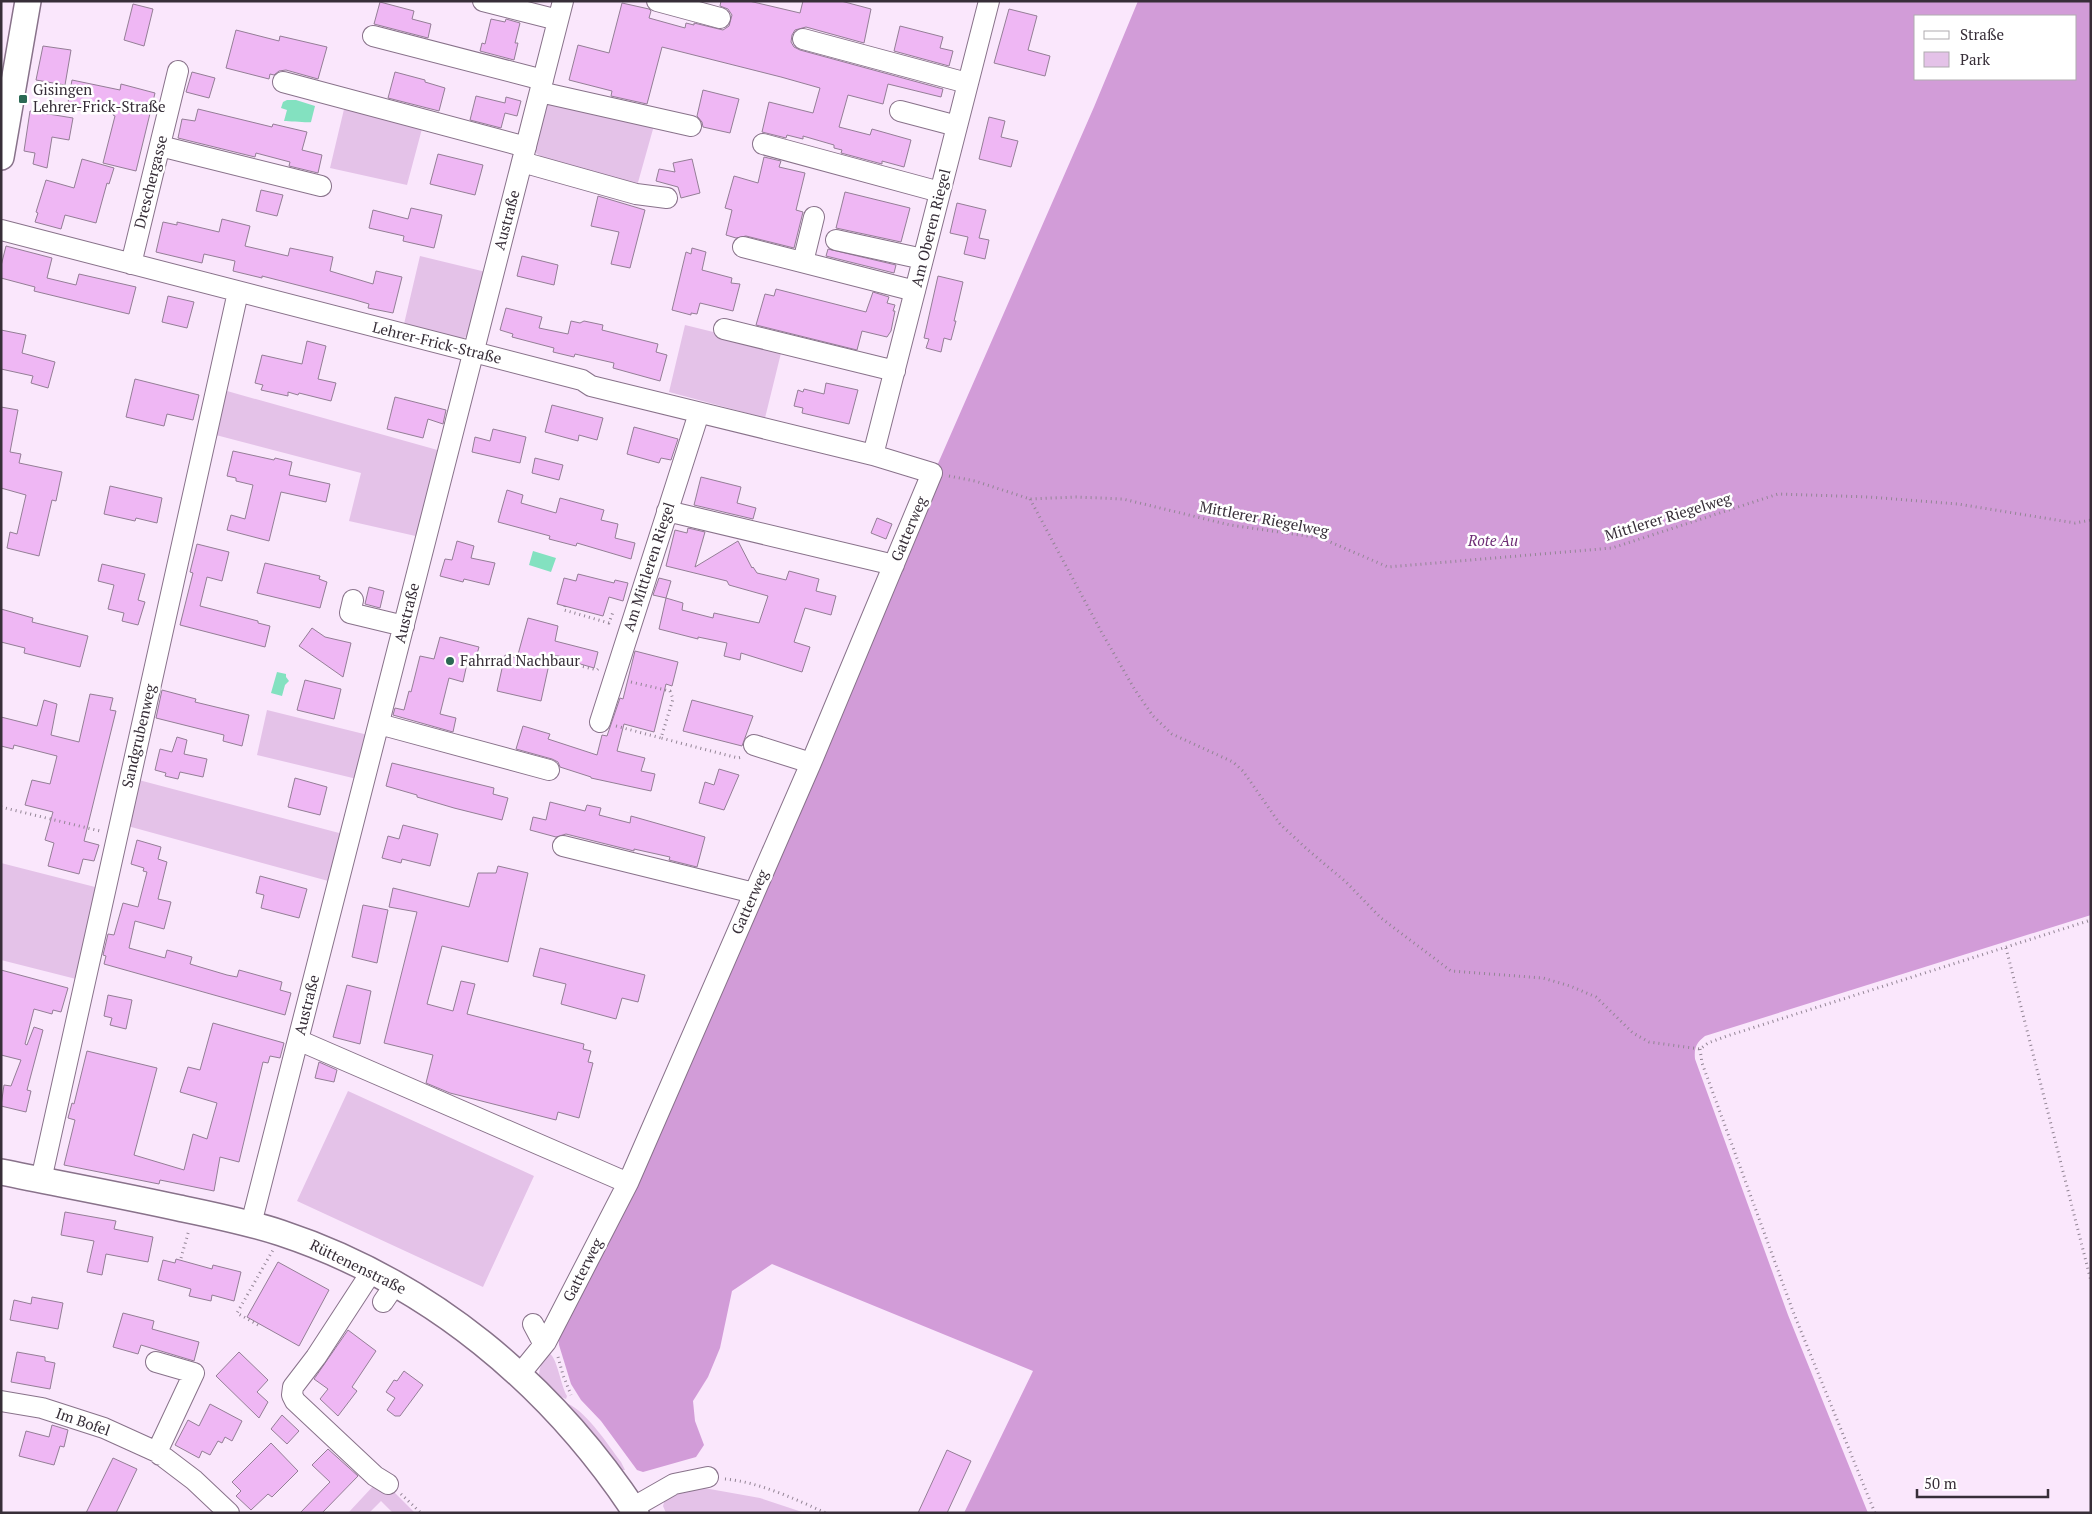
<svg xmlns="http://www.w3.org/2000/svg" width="2092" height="1514" font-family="'PT Serif',serif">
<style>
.green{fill:#e4c2e8}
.forest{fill:#d29cd8;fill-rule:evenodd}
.water{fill:#83e1c0}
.building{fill:#efb7f4;stroke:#947e96}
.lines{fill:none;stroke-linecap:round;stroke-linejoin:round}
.minor-casing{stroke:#88728a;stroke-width:22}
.major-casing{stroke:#88728a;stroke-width:28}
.path{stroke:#938595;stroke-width:3;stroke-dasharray:1 4;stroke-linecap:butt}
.minor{stroke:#fff;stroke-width:20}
.major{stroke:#fff;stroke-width:25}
.poi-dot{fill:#2b6854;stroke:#fff;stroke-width:2}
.labels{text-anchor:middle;stroke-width:5;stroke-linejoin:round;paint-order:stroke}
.poi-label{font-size:15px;fill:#372e38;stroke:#fff;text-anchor:start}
.street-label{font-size:15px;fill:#372e38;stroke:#fff}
.park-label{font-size:15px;font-style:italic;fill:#6f2e76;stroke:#fff}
</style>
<rect width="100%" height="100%" fill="#fae7fc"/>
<path class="green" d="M546,97L655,122L637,186L549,161L537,154L533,149Z
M345,105L423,125L407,185L330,168Z
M420,256L486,272L469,334L464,338L457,339L404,324Z
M685,325L782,349L765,418L669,392Z
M227,391L441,451L420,537L349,521L361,473L212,434L223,393Z
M267,710L368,735L357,779L257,755Z
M135,779L343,834L332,882L124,825Z
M1,863L99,888L80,980L1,960Z
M348,1091L534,1176L483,1287L297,1201Z
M550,1354C557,1358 561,1386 567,1396L566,1399L559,1396L539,1376C539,1368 543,1357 550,1354Z
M563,1402C584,1407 608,1445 621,1462L625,1470H622L595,1436Z
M376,1483L389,1487L415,1513H393L381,1501L369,1513L349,1512Z
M704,1488L760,1498L805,1513H666L663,1506L665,1499C678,1492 689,1489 704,1488Z"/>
<path class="forest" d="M1138,1H2091V915L1705,1036C1696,1043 1694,1048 1695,1059L1788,1315L1868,1513H964L1033,1371L772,1264L732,1291L720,1348L708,1377L693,1401L695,1421L704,1445L696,1457L643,1472L637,1470L601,1421L581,1400L571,1384L559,1345L558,1332L1094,107ZM1916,16H2076V79H1916Z"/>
<path class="water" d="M287,100H296L315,106L311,122C308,123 290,121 284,121L287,110L281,108L283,102Z
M533,551L556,558L551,572L529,565Z
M277,672L286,674V677L289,681L285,685L282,696L271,693Z"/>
<path class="building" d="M721,1H749L800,13L803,1H841L871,9L864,43L806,27L795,30L792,35L791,42L794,47L800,50L943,89L941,97L888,84L883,104L848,95L839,127L870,135L872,129L911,140L904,167L882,161V164L841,153L842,150L834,148V145L803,136V139L787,135L786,138L762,132L769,102L813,113L820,88L781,77L662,47L647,104L611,96L612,91L569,80L578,45L609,53L622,3L649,9L651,11L649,18L685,28L686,23L694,25V23L723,30L729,26L732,15L728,9L720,6Z
M380,2L414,11L412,19L431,24L428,38L374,24Z
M133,4L153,9L144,46L124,40Z
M1009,9L1037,16L1028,50L1050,56L1045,76L994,63Z
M491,19L505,22L506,19L520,23L515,43H518L514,60L480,51L482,43L485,44Z
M900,26L943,37L940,48L953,51L949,66L894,51Z
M236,30L279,41L280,36L327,47L318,79L286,70L279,71L274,75L270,74L269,79L226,68Z
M43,46L71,50L65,85L36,80Z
M192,72L215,78L209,98L186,92Z
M395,72L425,80V82L445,88L439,111L388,98Z
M72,80L120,90L121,84L155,93L136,171L103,163L115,116L113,115L114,112L83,105L82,111L67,108Z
M703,90L739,99L730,133L703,127L702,122L697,116Z
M476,96L505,103L506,97L521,101L517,116L505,113L501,128L470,120Z
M198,109L272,127L273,124L307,132L302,150L322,155L318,173L289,166L290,162L256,153L255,157L178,138L182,119L195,121Z
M30,111L73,118L69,140L52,137L47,168L33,164L35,153L24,151Z
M989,117L1005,121L1001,137L1018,141L1011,167L979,159Z
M438,154L483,165L475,195L430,184Z
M764,157L781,161L779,167L805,173L796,210L803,212L794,248L746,236L736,238L726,235L732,210L725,208L734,176L758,183Z
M82,159L114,168L109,184L107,183L96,223L65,215L61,229L35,222L38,213L36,212L46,180L74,188Z
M692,159L700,193L681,198L678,187L656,181L659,169L675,172L673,163Z
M261,190L283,195L277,216L256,211Z
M845,192L910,208L901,242L836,228Z
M598,196L645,210L630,268L611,264L619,232L591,226Z
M957,203L986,210L979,238L989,240L985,259L964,254L968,237L950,233Z
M411,208L442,215L434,248L403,241L404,236L369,228L373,210L408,219Z
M222,219L250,226L245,246L288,256L290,248L333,257L330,271L373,284L376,271L402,277L393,313L368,308L369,304L352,299L262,276V278L233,271L235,261L204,254L202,263L156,252L163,222L177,225V222L219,232Z
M6,246L52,258L47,278L76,285L79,274L136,287L129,314L34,291L35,287L1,278V266Z
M692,248L706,252L702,270L732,278L731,283L740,284L733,311L700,303L697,314L691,313V315L672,310L686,252L691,254Z
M828,249L896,265L894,273L826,256Z
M522,256L558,265L554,285L517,276Z
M938,276L963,282L954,321H956L951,340L944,338L941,352L926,348L929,339L924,338Z
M776,289L866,312L873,292L889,297L887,303L895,305L893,311H895L891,331L887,337L862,331L857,350L756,325L765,294L774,296Z
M168,296L194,302L187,328L162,322Z
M506,308L542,317L539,328L568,334L571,321L580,323L584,321L603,325L602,330L658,344L656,352L667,355L660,381L613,368L614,363L575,354L574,357L553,352L554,348L512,337L513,334L500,330Z
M1,330L26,335L22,353L55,362L48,388L31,383L33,376L1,369Z
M307,341L326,346L318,379L336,383L331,401L299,393L298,395L288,392V396L261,390L263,385L255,383L262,355L302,364Z
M135,379L199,395L193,420L167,414L164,426L126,417Z
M826,383L858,390L849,424L802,413L803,408L794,406L798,390L803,392L804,389L824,394Z
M395,397L446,410L443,424L428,419L423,438L387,429Z
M552,405L603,418L597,440L579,435L578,441L545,432Z
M1,407L18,410L10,452L21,454L19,463L62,472L56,501L52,500L39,556L7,548L10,532L17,534L26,495L1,488Z
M634,427L678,439L671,460L661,458L659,463L627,454Z
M493,429L526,437L520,463L472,452L475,437L490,441Z
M233,451L274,460L275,458L292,462L289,475L330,484L326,502L281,492L269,541L227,530L231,515L245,519L253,485L236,481V478L227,476Z
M535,458L563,465L559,480L532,473Z
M701,477L741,487L737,503L756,508L753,519L694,505Z
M110,486L162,498L157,523L136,518L135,521L104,514Z
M507,490L523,495L521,503L556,513L560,498L604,510L601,520L618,524L615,538L635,543L631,559L577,543L576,546L549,539L550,536L498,522Z
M877,518L892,524L886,539L871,533Z
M688,528L705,532L695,567L738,541L752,568L753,567L757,573L786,580L789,571L819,579L816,591L836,596L831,615L805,608L794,642L810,647L802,672L741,653L740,660L724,656L727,643L698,637V639L659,629L666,598L683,603L682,610L713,618L714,613L759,623L768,596L729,585L727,581L666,566L675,530L687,533Z
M457,541L474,546L471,558L495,563L489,585L464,579L463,582L440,576L445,559L452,560Z
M197,544L229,552L222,581L207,577L200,606L258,621V623L270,626L265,647L180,625L193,573L190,572Z
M265,563L320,576L319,579L327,582L320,608L257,593Z
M102,564L145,574L138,600L145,602L138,625L122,621L124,613L108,609L114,585L98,581Z
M578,574L614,583L615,580L628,583L623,601L609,597L603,616L557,604L564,578L576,581Z
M659,578L671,581L666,598L653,595Z
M369,587L384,591L380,608L365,604Z
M1,609L33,618L32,622L88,636L80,667L24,653L25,648L1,642Z
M528,618L558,626L555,641L598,652L594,668L577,663L578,659L551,655L541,701L497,691L505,655L517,658Z
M312,628L325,637L351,643L343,677L299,646Z
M440,637L479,647L475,661L468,659L463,682L449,678L440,714L456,718L453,732L393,715L395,708L404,710L409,691L411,692L420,656L434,659Z
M635,651L678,662L672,686L666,684L654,732L624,724L617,751L645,758L641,771L655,774L651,791L591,778V777L560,767L558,762L552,759L516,749L523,726L550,734L548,739L597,755L602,735L607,736L620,698L623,699Z
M305,680L341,689L334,719L297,710Z
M162,690L196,699L195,702L249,715L242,746L223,741L224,735L156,718Z
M90,694L113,698L110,710L116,711L84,841L99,845L94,861L83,859L79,874L48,866L54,843L45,840L53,812L25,805L32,780L50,784L57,756L14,745L13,749L1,746V717L37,726L44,700L57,704L51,735L79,742Z
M692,700L753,716L742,746L683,731Z
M177,737L187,740L184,754L207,759L203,777L180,772L178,779L165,776L166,773L155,770L160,749L172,752Z
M392,763L494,788L493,794L508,798L502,820L454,808L417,797V795L386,786Z
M719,769L739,775L724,810L699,803L705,782L714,785Z
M295,778L327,787L320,815L288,807Z
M550,802L585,811L587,805L601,808L599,815L630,823L631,816L705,837L697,867L669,860L670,857L634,849V851L566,834L556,837L530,830L533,817L546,820Z
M403,825L438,834L430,866L402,859L401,863L382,858L388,836L399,839Z
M137,840L161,847L158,859L167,862L158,899L171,902L164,929L135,921L129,948L165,958L167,950L192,957L190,964L227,975L237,977L239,970L282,982L280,990L291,993L285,1015L104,964L106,956L103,955L108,934L114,935L123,903L138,907L147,872L143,871L144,868L131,864Z
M498,866L528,873L508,962L442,946L427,1004L453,1011L461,981L475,984L467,1014L584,1044L583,1049L591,1051L588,1062L593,1063L579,1118L558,1112L556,1120L450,1093L426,1083L433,1055L384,1043L417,912L389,907L393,888L469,907L478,873H496Z
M260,876L307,889L299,918L261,908L264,895L256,893Z
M363,905L388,910L377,963L352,957Z
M540,948L645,975L638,1002L622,998L616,1019L561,1004L566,984L533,976Z
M1,970L68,988L61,1012L53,1010L52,1014L34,1009L25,1044L27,1045L34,1027L43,1030L27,1090L31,1091L26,1112L1,1106L4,1085L11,1086L21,1060L1,1055Z
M347,985L371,991L360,1044L333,1037Z
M108,995L132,1000L126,1029L110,1025L112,1018L104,1016Z
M213,1023L284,1043L280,1058L270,1056L268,1063L263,1062L239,1162L220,1157L214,1191L160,1180L159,1184L64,1165L75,1120L68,1118L72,1103L74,1104L87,1051L157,1068L134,1155L184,1170L193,1134L207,1139L217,1103L180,1092L188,1067L200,1070Z
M319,1062L337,1070L334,1082L315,1078Z
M65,1212L116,1221L114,1229L153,1237L148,1262L106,1254L102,1275L87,1272L94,1241L61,1235Z
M176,1259L212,1269L213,1265L241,1272L234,1301L212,1295L211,1301L189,1296L191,1289L158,1280L163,1260L175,1263Z
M278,1262L329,1290L299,1346L247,1317Z
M32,1297L63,1303L58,1329L10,1320L14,1300L31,1304Z
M123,1313L154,1321L152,1329L199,1342L194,1361L141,1345L138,1354L113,1347Z
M348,1330L376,1351L352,1387L357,1391L338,1416L320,1399L328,1389L314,1379Z
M17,1352L45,1357V1361L55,1363L50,1389L11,1382Z
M239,1352L268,1380L257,1392L268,1402L259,1418L216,1376Z
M404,1371L423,1385L400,1416H395L387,1410L395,1398L386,1392L394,1380L397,1381Z
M210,1404L242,1421L232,1441L225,1437L222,1443L218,1441L210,1455L202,1451L199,1458L175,1445L188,1420L199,1426Z
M282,1415L299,1431L287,1444L271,1429Z
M52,1425L68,1430L64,1447L60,1446L54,1465L19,1456L26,1431L49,1437Z
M271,1443L298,1471L272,1497L268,1494L251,1510L236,1496L241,1491L232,1482Z
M328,1449L358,1476L322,1513H300L330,1482L312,1465Z
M947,1450L971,1461L947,1513H918Z
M113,1458L137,1469L116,1513H86Z"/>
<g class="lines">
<g class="minor-casing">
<path id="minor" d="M483,1L558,20
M657,1L720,18
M373,36L543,80
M803,39L967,83
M283,82L526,147
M540,92L691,126
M900,111L957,126
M763,144L940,192
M160,146L321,186
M522,162L636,194L667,198
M1,230L582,380L591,386L873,455L932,473L811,763L628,1183L546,1342L520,1374
M836,240L923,259
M743,247L915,291
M803,262L814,217
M131,264L178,71
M724,329L895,371
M873,455L989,1
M667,511L894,565
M353,600L350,613L404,626
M600,722L699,413
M379,724L549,770
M754,745L811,763
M563,846L754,893
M298,1040L628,1183
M41,1180L238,292
M251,1224L563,1
M372,1271L316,1357L293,1387L292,1395L295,1401L375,1476L388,1484
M383,1302L396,1283
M533,1324L541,1339L546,1342
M156,1362L194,1373L157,1452
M1,1401L42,1408L104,1428L157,1452L160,1455
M165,1458L194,1480L229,1513
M632,1508L674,1484L708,1477"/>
</g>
<g class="major-casing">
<path id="major" d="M1,157L28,1
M1,1172C60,1184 120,1195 179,1208C213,1215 248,1222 281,1233C429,1282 551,1384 636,1513"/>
</g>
<path class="path" d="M949,476L975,481L1030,499L1076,497L1123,499L1230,525L1321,538L1388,567L1612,548L1778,494L1869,497L1958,504L2075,523L2091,520
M1030,499L1102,633L1135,690L1153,716L1172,734L1233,762L1243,771L1280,824L1308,850L1346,882L1381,918L1451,971L1543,978L1570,986L1596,997L1633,1033L1649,1042L1700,1049L1708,1043L1727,1036L2091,920
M565,606L564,610L609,623L613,612
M549,658L597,670L598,669
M631,682L670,691L673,699L661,738L738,758L743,757
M616,726L661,738
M1,807L100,831
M2006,948L2091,1281
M1700,1049L1702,1063L1794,1314L1875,1513
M181,1258L189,1230
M258,1325L237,1313L273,1250
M558,1357L563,1375L571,1395
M725,1479C759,1482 795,1499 826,1513
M401,1494L421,1513"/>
<use href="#minor" class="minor"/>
<use href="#major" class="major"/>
</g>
<g class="poi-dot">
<rect x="18" y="94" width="10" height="10" rx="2.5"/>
<circle cx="450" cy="661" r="5"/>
</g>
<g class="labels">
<g class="poi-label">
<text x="33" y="95">Gisingen<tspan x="33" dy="17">Lehrer-Frick-Straße</tspan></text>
<text x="460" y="666">Fahrrad Nachbaur</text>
</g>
<g class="street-label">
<text transform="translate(151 182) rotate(-76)" y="5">Dreschergasse</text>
<text transform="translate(507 220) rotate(-75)" y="5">Austraße</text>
<text transform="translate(931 228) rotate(-76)" y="5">Am Oberen Riegel</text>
<text transform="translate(437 343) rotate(14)" y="5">Lehrer-Frick-Straße</text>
<text transform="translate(1668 517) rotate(-17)" y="5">Mittlerer Riegelweg</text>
<text transform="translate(1264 519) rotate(11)" y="5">Mittlerer Riegelweg</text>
<text transform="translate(909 529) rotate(-67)" y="5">Gatterweg</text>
<text transform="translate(649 567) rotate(-72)" y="5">Am Mittleren Riegel</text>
<text transform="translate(407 613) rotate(-76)" y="5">Austraße</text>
<text transform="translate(139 736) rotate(-77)" y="5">Sandgrubenweg</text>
<text transform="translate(750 902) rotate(-66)" y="5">Gatterweg</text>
<text transform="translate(307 1005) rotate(-76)" y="5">Austraße</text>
<text transform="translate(358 1267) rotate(26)" y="5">Rüttenenstraße</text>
<text transform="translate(583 1270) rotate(-63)" y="5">Gatterweg</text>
<text transform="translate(83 1422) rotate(19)" y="5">Im Bofel</text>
</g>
<g class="park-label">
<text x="1493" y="546">Rote Au</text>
</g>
</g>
<rect width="2092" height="1514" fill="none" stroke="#372e38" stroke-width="5"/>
<rect x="1914" y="15" width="162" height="65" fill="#ffffff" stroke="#afabaf"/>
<rect x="1924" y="31" width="25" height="8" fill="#ffffff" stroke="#afabaf"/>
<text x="1960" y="40" font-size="15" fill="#372e38">Straße</text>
<rect x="1924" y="52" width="25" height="15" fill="#e4c2e8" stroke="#afabaf"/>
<text x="1960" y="65" font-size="15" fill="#372e38">Park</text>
<path d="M1917 1489v8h131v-8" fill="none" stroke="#372e38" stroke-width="2.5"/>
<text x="1924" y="1489" font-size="15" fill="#372e38" stroke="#ffffff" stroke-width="4" paint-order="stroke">50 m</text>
</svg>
